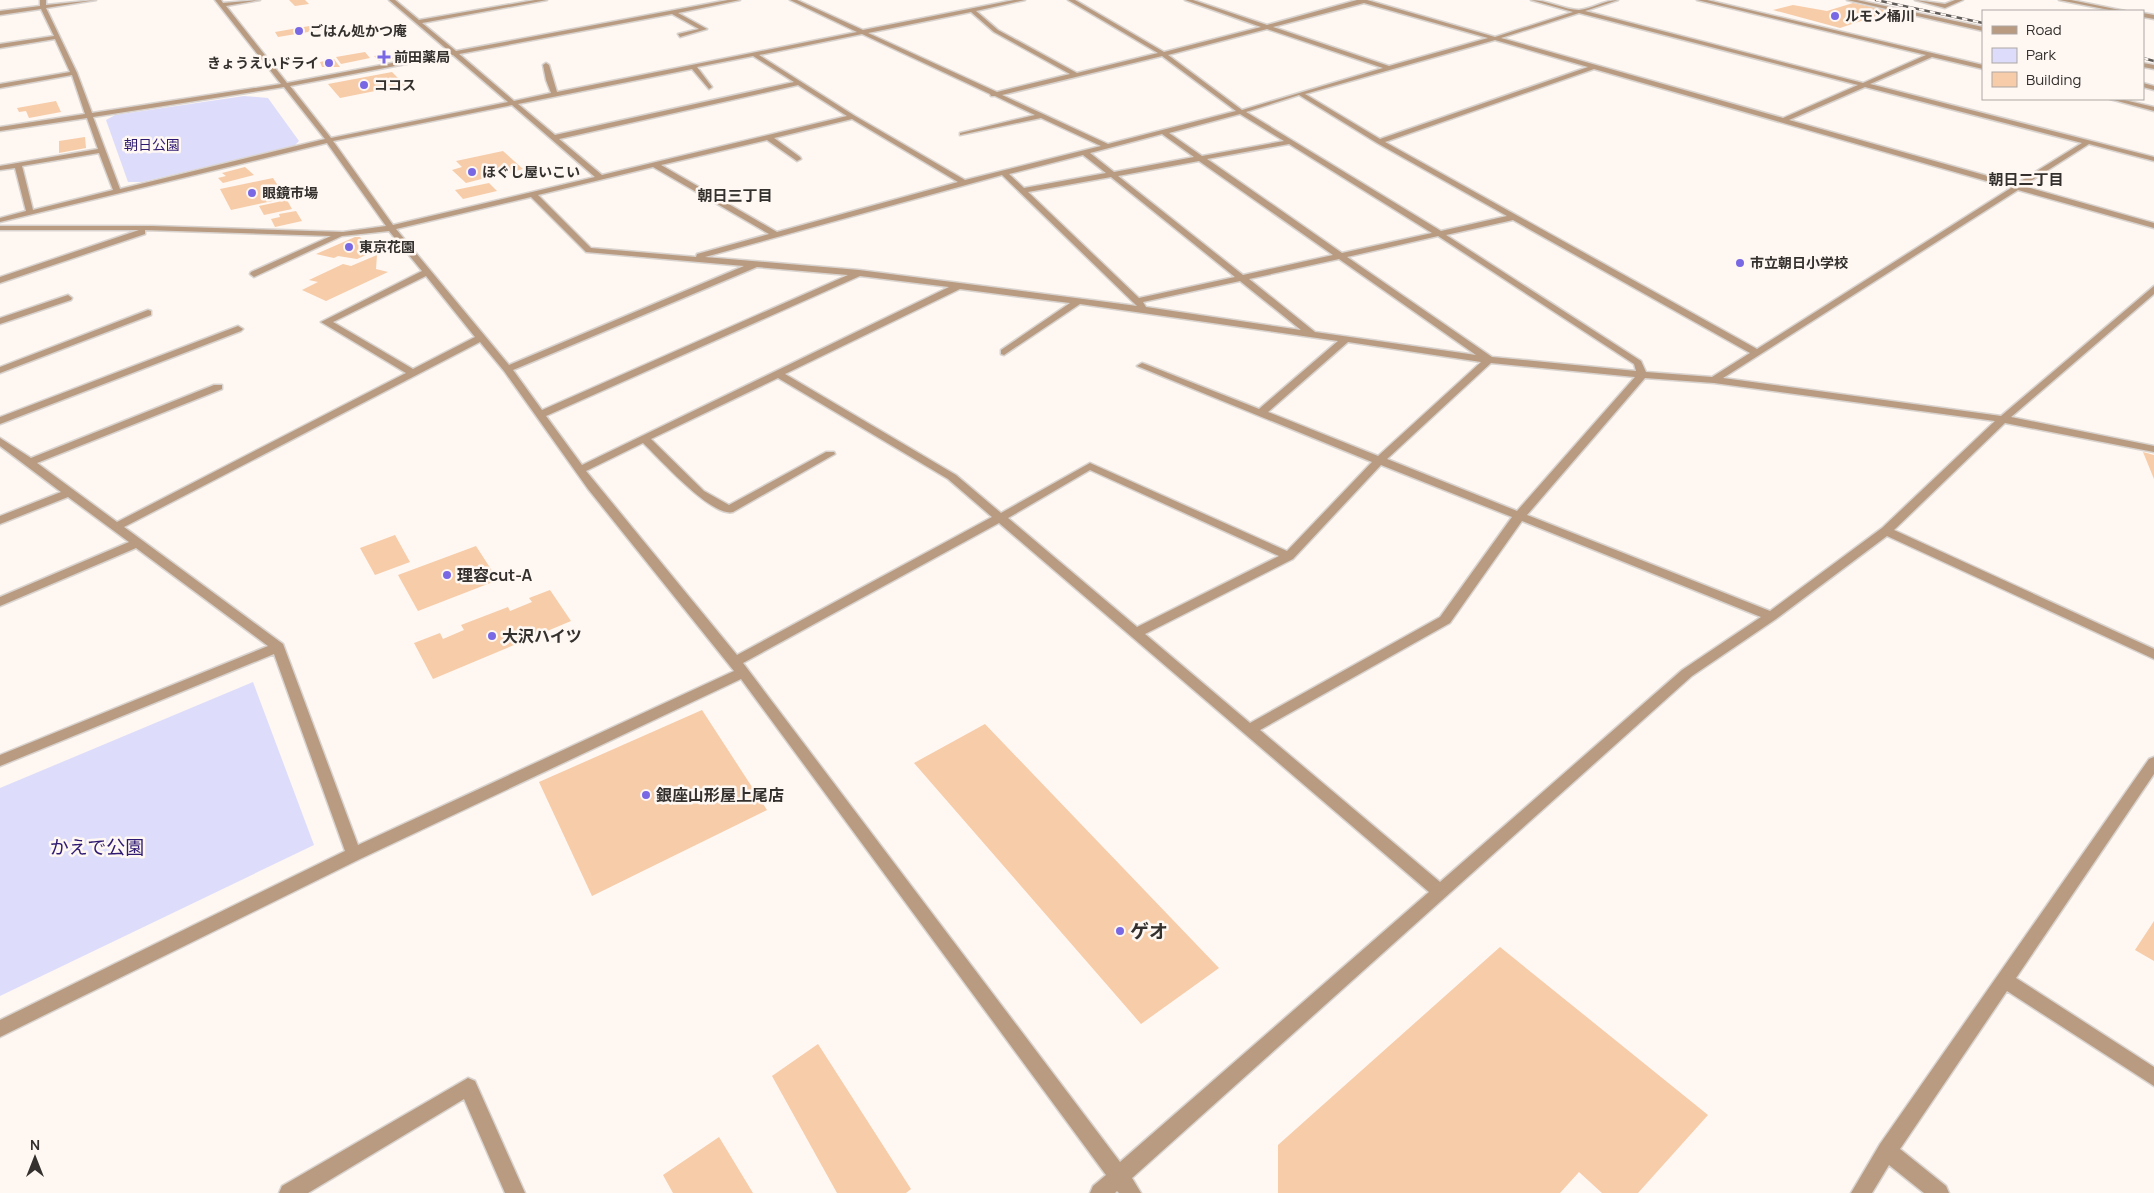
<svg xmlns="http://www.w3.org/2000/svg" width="2154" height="1193" font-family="Manrope,'Noto Sans JP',sans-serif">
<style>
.green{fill:#ddddfb}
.building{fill:#f6cca9}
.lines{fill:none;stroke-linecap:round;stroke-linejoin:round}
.minor-casing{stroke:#d9d3cf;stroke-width:3}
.minor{fill:#b89b81;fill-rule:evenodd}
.rail-casing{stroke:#615d5a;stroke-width:2.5}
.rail{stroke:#fef7f2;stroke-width:2;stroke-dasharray:5.5;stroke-linecap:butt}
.poi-dot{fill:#7968e4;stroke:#fef7f2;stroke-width:2}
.labels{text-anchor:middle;stroke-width:5;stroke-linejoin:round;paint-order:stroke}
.far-poi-label{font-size:14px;font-weight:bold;fill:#33302d;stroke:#fef7f2;text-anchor:start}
.far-park-label{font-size:14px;fill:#2f1a72;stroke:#fef7f2}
.far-neighbourhood-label{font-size:15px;font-weight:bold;fill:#33302d;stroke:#fef7f2}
.poi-label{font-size:16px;font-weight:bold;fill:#33302d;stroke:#fef7f2;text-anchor:start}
.near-park-label{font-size:19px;fill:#2f1a72;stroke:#fef7f2}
.near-poi-label{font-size:19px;font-weight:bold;fill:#33302d;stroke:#fef7f2;text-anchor:start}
</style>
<rect width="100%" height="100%" fill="#fef7f2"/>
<path class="green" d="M244,96L268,98L299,141L294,146L142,182H128L106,120L115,115Z
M253,682L314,845L0,996V788Z"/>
<path class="building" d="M289,0H305L309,4L295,6Z
M1853,3L1891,11L1840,28L1773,10L1793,5L1827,11Z
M321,24L326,29L278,37L275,32Z
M365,52L370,58L341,64L336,57Z
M389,54L394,59L379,61L374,56Z
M334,59L340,67H322L320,62Z
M392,72L405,85L340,98L328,84Z
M56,101L61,112L29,118L26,111L19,112L17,108Z
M85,137L86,148L59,153V141Z
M503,151L523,169L496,176L497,178L491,179L489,177L466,183L452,170L462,167L456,161Z
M245,167L254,175L223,183L218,178L226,176L222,173Z
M273,178L286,198L231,210L220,189Z
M489,183L497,191L463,199L455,190Z
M287,200L292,209L264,215L259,206Z
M296,211L302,221L275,227L271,219L280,217L279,214Z
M355,237H360L373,252L357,259L338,256L334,258L316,254Z
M377,255L376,269L388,272L326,301L302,290L318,282L309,280L343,264L351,266Z
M2143,452L2154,455V479Z
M395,535L410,562L375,575L360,548Z
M476,546L498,580L418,611L398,575Z
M550,590L571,621L433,679L414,643L440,633L443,639L464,630L461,625L508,607L510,611L532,602L529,598Z
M702,710L767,810L592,896L539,782Z
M985,724L1219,968L1141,1024L914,763Z
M2154,921V961L2135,950Z
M1500,947L1708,1115L1638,1193H1602L1579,1172L1560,1193H1278V1145Z
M818,1044L911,1189L906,1193H837L772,1076Z
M719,1137L753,1193H673L663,1175Z"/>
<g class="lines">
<g class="minor-casing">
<path id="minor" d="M40,0H46V5L96,0L46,8L77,73L92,113L281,84L215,0H221L223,3L260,0L226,6L287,83L450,52L389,0H395L419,20L535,0H547L422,23L456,51L728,0H740L678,13L707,29L680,37L678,34L699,29L672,14L459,54L514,101L551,93L546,80L543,65L546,63L549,65L557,92L857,32L790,0H797L863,30L1014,0H1025L976,11L998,30L1077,73L1158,53L1068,0H1075L1164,52L1261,27L1185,0H1193L1267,25L1357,0H1367L1495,37L1573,12L1531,0C1547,0 1565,10 1579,10C1592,9 1604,0 1618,0L1585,11L1863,83L1926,55L1697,0H1707L1983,65V69L1932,57L1870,84L2154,157V161L2089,144L2023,186L2154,223V228L2018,190L1723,378L2001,416L2154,286V294L2011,417L2154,446V452L2005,423L1894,530L2154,649V659L1887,536L1776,619L1692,676L1132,1178L1141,1193H1119L1117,1191L1115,1193H1090L1093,1186L1106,1175L741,679L360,859L0,1037V1020L345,851L274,654L0,766V755L268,646L136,548L0,606V597L129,542L68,497L0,524V516L61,492L0,446V438L31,458L214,385H222V389L37,463L117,522L406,373L321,322L422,271L389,231L342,236L254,277L250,274L251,272L331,236L145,230V234L0,283V277L139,230H0V226H152L343,232L386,226L327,143L0,222V218L26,211L15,168L0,170V166L98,149L87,118L0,131V127L85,114L72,75L0,88V84L70,72L55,39L0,48V44L54,36L41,9L0,15V11L40,6ZM1364,3L1488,38L1389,66L1273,27ZM971,12L994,32L1070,74L997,92L868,33ZM1579,13L1858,85L1783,118L1501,38ZM1267,29L1383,68L1242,110L1168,55ZM862,34L990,94L991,96H995L1035,115L960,133V135L1041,118L1101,146L965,180L855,116L759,55ZM1495,40L1588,67L1380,139L1305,94ZM453,55L508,102L331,138L290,86ZM753,56L794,82L555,135L518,104L692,69L709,89L712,87L697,67ZM1162,56L1236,111L1108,144L1002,95ZM1594,69L2011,188L1757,349L1385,142ZM798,85L847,116L602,175L559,139ZM284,87L325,139L120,189L93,117ZM1865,87L2082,143L2016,184L1789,120ZM1299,95L1377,143L1507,216L1441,231L1246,112ZM512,105L595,177L393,225L333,141ZM1240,114L1284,141L1202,156L1169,133ZM852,119L958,182L777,232L661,165L767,140L797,161L801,159L800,157L774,138ZM1162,134L1194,157L1114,172L1090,153ZM1289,144L1432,233L1342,253L1207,159ZM99,153L113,190L33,210L22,166ZM1083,155L1106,173L1024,188L1009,174ZM1199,161L1333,255L1243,275L1118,176ZM653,167L769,234L697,254L696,257L591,248L538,195ZM1002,175L1137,306L859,270L705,257ZM1111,177L1235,277L1139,298L1028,192ZM531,197L586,252L744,266L509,365L396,229ZM1513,220L1750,353L1712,377L1646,372L1641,361L1446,235ZM1438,236L1634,364L1636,371L1492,357L1347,257ZM1339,259L1476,355L1315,332L1249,279ZM757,267L848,275L542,410L513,370ZM426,276L475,337L413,369L333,322ZM860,276L949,287L582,465L546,416ZM1240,281L1301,330L1146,307L1143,302ZM960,289L1070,303L1001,350V354L1004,355L1080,304L1338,341L1259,409L1145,364L1142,363L1137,366L1372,462L1287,551L1090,463L1001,513L956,475L785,374ZM480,342L504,371L588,489L734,671L358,845L283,644L124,527ZM1348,342L1481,362L1378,456L1268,412ZM1491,363L1635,377L1517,511L1387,459ZM778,378L948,479L992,517L737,655L586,471L643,443C659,458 712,518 733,512L835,454L834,452H826L729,505L704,491L651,439ZM1645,378L1714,383L1995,421L1882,528L1770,611L1527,515ZM1381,465L1512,517L1440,617L1250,723L1145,634L1293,559ZM1090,470L1279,556L1137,627L1008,518ZM1522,521L1761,617L1682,670L1440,882L1260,730L1450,623ZM999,523L1429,892L1120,1162L743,663Z
M1847,0H1857L1983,27V31Z
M1915,0L1945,4L1955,0H1963L1945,8Z
M2059,0H2071L2125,11H2114Z
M2143,13L2154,15V19L2143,17Z
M2143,63L2154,65V69L2143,67Z
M2143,83L2154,86V90L2143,87Z
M2110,99H2120L2154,107V111Z
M68,295L72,298L71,300L0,324V318Z
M148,310L151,311V315L0,373V367Z
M238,326L243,329L241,331L0,424V417Z
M2154,757V774L2016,978L2154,1067V1086L2007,991L1900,1149L1946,1186L1949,1193H1924L1889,1165L1872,1193H1851L1880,1144L2149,759Z
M468,1078L475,1081L525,1193H505L464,1099L308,1193H279L282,1186Z"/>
</g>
<use href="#minor" class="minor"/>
<g class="rail-casing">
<path id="rail" d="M1876,0L1983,23
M2143,58L2154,61"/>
</g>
<use href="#rail" class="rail"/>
</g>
<g class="poi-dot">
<circle cx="1835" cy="16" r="5"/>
<circle cx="299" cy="31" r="5"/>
<path d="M381.5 49.5h5v5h5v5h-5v5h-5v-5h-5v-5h5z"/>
<circle cx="329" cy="63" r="5"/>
<circle cx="364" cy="85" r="5"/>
<circle cx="472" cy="172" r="5"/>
<circle cx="252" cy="193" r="5"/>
<circle cx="349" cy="247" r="5"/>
<circle cx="1740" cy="263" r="5"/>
<circle cx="447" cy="575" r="5"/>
<circle cx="492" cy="636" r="5"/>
<circle cx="646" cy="795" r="5"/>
<circle cx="1120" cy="931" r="5"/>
</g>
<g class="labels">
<g class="far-poi-label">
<text x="1845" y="21">ルモン桶川</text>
<text x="309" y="36">ごはん処かつ庵</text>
<text x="394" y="62">前田薬局</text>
<text x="319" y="68" text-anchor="end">きょうえいドライ</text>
<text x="374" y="90">ココス</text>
<text x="482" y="177">ほぐし屋いこい</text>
<text x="262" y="198">眼鏡市場</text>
<text x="359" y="252">東京花園</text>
<text x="1750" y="268">市立朝日小学校</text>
</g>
<g class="far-park-label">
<text x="152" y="150">朝日公園</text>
</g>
<g class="far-neighbourhood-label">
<text x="2026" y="185">朝日二丁目</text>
<text x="735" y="201">朝日三丁目</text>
</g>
<g class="poi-label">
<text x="457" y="581">理容cut-A</text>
<text x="502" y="642">大沢ハイツ</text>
<text x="656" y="801">銀座山形屋上尾店</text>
</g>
<g class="near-park-label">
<text x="97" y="854">かえで公園</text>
</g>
<g class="near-poi-label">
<text x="1130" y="938">ゲオ</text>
</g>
</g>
<rect x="1982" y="10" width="162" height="90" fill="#fef7f2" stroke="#ada7a3"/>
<rect x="1992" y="26" width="25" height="8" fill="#b89b81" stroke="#ada7a3"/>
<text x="2026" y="35" font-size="15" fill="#33302d">Road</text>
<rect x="1992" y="48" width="25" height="15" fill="#ddddfb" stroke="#ada7a3"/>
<text x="2026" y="60" font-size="15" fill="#33302d">Park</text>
<rect x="1992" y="72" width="25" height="15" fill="#f6cca9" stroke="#ada7a3"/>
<text x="2026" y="85" font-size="15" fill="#33302d">Building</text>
<g transform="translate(35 1158)" stroke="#fef7f2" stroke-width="4" paint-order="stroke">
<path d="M0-4L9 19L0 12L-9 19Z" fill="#33302d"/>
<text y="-8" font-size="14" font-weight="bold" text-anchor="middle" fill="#33302d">N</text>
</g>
</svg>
